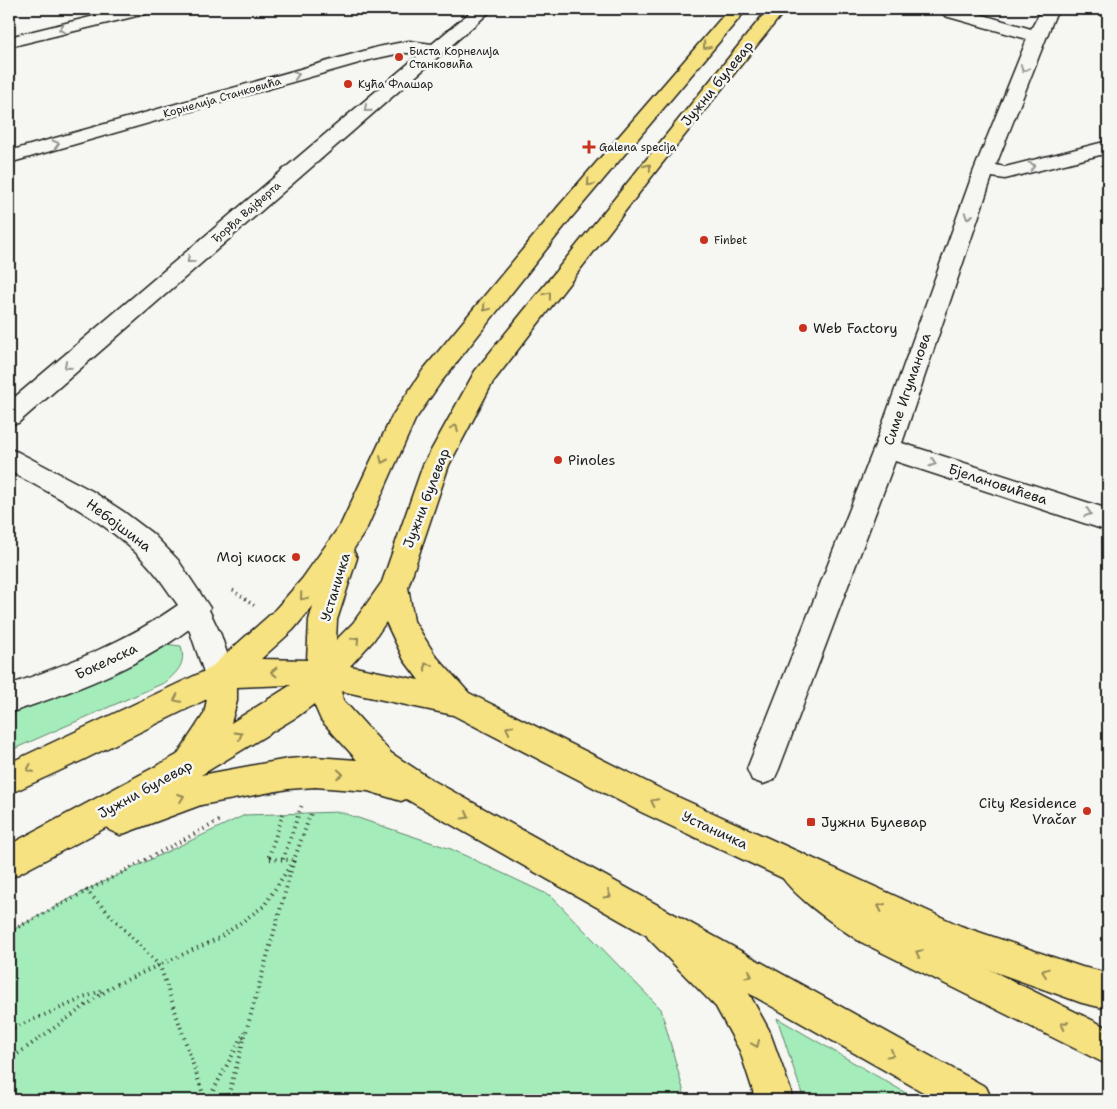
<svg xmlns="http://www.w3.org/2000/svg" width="1117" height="1109" font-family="'Shantell Sans',sans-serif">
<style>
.green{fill:#a4ecba;stroke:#60846b}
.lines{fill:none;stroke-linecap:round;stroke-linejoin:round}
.minor-casing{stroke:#1c1c1c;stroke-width:3}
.major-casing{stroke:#1c1c1c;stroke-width:3}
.highway-casing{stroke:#1c1c1c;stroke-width:3}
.path-far1{stroke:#1c1c1c;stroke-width:3;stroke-dasharray:1 4;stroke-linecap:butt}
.path{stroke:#1c1c1c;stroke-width:4;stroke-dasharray:1 4.5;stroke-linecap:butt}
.minor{fill:#f6f6f2;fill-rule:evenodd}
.major{fill:#f6e281;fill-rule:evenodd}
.highway{fill:#f6e281;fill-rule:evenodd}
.oneway{stroke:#949492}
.oneway2{stroke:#948954}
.poi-dot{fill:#c8321e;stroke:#f6f6f2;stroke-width:2}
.labels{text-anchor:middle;stroke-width:5;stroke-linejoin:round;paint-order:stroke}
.far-poi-label{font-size:11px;fill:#1c1c1c;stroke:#f6f6f2;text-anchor:start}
.far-street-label{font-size:11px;fill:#1c1c1c;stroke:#f6f6f2}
.street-label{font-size:14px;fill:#1c1c1c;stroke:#f6f6f2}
.poi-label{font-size:14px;fill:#1c1c1c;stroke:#f6f6f2;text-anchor:start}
</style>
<rect width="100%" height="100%" fill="#f6f6f2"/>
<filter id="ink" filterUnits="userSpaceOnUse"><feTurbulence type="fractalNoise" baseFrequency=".02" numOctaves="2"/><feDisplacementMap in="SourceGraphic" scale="10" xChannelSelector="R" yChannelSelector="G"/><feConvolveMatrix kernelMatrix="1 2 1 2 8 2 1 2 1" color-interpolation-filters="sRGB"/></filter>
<g filter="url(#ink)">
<path class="green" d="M165,644L181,646C186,664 178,671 166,682L9,751V715L67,692Z
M340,812L451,849L551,896L661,1009L686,1100H9V932L86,890L245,815Z
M777,1018L918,1100H804Z"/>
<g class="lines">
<g class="minor-casing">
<path id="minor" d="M123,9H152L149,13L9,47V37Z
M474,9H493L18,423L9,425V402L421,53H401L373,59L9,163V151L378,47L409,41L432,44Z
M945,9H963L1031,29L1042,9H1060L1054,18L996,165L1005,167L1108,141V153L1005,179L992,177L902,443L1108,509V531L895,461L779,769L774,780L763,784L752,780L747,769L874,448L974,170L1027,39L945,16L942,12Z
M9,449L18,452L92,491L124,512L153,534L178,560L210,608L209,610L221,635L235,678L231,687L220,691L209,687L189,629C137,668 70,693 9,713V685C68,664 126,642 178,605C171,596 165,586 158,577C120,528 62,499 9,471Z"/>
</g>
<g class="major-casing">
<path id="major" d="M729,9H747L571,218L441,382L415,420L366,530L353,550L357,558L337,620L336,640L353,623L382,582L423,465L475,371L768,9H786L660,166L493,382L449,465L408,587L414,621L435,655L469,693L665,791L961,926L1082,967L1108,973V1009L1082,1003L945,954L643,813L453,715L341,691L343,700L391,753L434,781L986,1087L992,1100H937L406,799L401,801L368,791L315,787L288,789L201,805L120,835L109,830L107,827L9,879V845L177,755L204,714L207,699L83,760L9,794V763L209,669L273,612L302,579L341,524L392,416L423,370L557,208ZM313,606L309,620L307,660L261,659L293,630ZM386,622L404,660L419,680L350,666L373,641ZM291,685L231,723L237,701V687ZM314,704L321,720L357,760L315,757L288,759L201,775L298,716Z"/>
</g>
<g class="highway-casing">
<path id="highway" d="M793,850L805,855L846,891L883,917L1108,1028V1065L859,941C834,924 788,894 776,867L781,855Z
M660,909L672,914L742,981L769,1030L791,1091L792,1100H754L753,1091L740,1051L716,1007L648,938L643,926L648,914Z"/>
</g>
<path class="path-far1" d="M233,590L255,606"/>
<path class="path" d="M283,814L268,859L294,860
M283,859L302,804
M86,890L160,966L205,1100
M9,932L221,820
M9,1030L105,989
M9,1060L113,986L219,938L264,906L294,860
M208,1100L245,1032
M227,1100L294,860L311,813"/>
<use href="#minor" class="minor"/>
<use href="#major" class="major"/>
<use href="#highway" class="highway"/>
</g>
<defs><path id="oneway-chevron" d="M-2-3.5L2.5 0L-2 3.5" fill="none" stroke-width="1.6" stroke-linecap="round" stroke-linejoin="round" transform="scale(1.25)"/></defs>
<g class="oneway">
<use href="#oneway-chevron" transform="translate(62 29) rotate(166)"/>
<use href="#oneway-chevron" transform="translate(1024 69) rotate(112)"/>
<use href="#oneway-chevron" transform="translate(296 75) rotate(-16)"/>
<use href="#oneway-chevron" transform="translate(367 109) rotate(139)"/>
<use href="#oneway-chevron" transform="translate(56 144) rotate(-16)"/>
<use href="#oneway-chevron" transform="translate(1032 166) rotate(-14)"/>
<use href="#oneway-chevron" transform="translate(968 216) rotate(109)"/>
<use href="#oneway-chevron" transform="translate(190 260) rotate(139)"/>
<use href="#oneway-chevron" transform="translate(67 366) rotate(139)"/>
<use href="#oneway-chevron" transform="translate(933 463) rotate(18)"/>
<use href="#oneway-chevron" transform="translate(1088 513) rotate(18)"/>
</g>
<g class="oneway2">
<use href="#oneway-chevron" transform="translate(706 46) rotate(130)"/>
<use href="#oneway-chevron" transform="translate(648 167) rotate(-52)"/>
<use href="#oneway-chevron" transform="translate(590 183) rotate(131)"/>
<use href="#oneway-chevron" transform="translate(548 295) rotate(-52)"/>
<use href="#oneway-chevron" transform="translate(486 308) rotate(129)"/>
<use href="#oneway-chevron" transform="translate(455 428) rotate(-63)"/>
<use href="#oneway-chevron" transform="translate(383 460) rotate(114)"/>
<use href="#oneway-chevron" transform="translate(303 597) rotate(130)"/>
<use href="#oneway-chevron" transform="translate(356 640) rotate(-47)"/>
<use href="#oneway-chevron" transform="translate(427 666) rotate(-128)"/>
<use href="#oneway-chevron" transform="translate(274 672) rotate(180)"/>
<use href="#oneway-chevron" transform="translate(177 699) rotate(154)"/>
<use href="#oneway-chevron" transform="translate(509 729) rotate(-153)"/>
<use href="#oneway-chevron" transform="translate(239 735) rotate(-31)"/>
<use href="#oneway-chevron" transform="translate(30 769) rotate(156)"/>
<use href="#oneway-chevron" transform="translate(340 774) rotate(4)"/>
<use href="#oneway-chevron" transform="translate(181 797) rotate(-20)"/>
<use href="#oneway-chevron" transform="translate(654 802) rotate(-154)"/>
<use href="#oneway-chevron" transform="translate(466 816) rotate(29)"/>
<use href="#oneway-chevron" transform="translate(608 895) rotate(30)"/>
<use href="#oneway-chevron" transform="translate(881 907) rotate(-155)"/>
<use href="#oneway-chevron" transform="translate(919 953) rotate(-153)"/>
<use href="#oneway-chevron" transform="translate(1045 972) rotate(-161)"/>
<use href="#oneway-chevron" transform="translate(749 975) rotate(29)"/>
<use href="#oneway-chevron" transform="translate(1064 1025) rotate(-154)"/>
<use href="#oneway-chevron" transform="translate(756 1044) rotate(67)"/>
<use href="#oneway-chevron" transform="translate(891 1054) rotate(29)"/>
</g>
</g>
<g class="poi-dot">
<circle cx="399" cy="57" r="5"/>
<circle cx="348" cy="84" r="5"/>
<path d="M586.5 139.5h5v5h5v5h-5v5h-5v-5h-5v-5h5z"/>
<circle cx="704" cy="240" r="5"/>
<circle cx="803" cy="328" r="5"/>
<circle cx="558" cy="460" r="5"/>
<circle cx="296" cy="557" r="5"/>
<circle cx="1087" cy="811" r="5"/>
<rect x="806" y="817" width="10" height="10" rx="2.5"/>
</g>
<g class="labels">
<g class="far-poi-label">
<text x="409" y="55">Биста Корнелија<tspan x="409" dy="13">Станковића</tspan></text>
<text x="358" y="88">Кућа Флашар</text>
<text x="599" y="151">Galena specija</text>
<text x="714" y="244">Finbet</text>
</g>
<g class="far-street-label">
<text transform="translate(222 97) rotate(-16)" y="4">Корнелија Станковића</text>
<text transform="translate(246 212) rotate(-41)" y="4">Ђорђа Вајферта</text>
</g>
<g class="street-label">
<text transform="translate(717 83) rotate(-51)" y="5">Јужни булевар</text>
<text transform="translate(907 389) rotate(-71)" y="5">Симе Игуманова</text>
<text transform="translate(998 484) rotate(18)" y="5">Бјелановићева</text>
<text transform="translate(426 498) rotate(-69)" y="5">Јужни булевар</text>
<text transform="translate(119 525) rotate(37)" y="5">Небојшина</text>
<text transform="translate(335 587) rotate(-73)" y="5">Устаничка</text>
<text transform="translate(106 661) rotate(-25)" y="5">Бокељска</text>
<text transform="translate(145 789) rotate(-29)" y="5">Јужни булевар</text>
<text transform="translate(715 830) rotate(25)" y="5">Устаничка</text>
</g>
<g class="poi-label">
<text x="813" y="333">Web Factory</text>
<text x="568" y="465">Pinoles</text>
<text x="286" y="562" text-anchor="end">Мој киоск</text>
<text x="1077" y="808" text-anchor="end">City Residence<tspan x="1077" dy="16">Vračar</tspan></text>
<text x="821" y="827">Јужни Булевар</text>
</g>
</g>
<rect width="1117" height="1109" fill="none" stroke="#f6f6f2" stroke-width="30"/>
<rect x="15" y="15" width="1087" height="1079" fill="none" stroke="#1c1c1c" stroke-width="2" filter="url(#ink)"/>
</svg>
